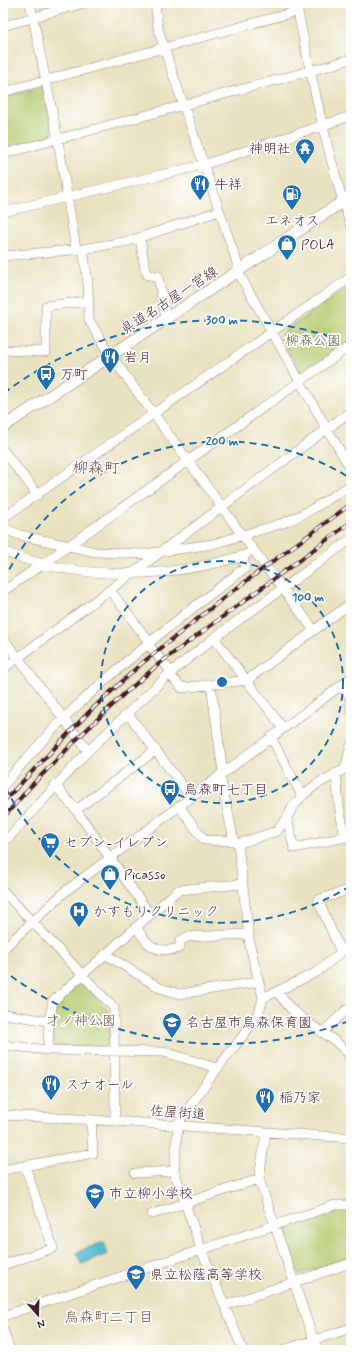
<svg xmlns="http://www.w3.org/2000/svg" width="354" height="1353" font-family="Mynerve,'Klee One',sans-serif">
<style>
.green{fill:#b3c96e;stroke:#7e744c}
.water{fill:#55bed1;stroke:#506e7e}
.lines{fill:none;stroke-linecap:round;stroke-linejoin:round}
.minor-casing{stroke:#9a8076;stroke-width:10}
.major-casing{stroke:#9a8076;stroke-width:12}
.minor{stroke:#fff;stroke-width:9}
.major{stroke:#fff;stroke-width:11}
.rail-casing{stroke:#4a1f2b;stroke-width:4}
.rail{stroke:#fff;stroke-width:2.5;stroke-dasharray:8;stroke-linecap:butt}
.ring{fill:none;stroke:#1f6fb2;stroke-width:2;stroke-dasharray:7 5}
.labels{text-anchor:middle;stroke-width:3.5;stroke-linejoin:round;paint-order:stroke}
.poi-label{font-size:14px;fill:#4a1f2b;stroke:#fff;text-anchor:start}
.street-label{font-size:14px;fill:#4a1f2b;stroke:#fff}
.park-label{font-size:14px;fill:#6f5a42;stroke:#fff}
.neighbourhood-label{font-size:15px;fill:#794d48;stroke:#fff}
.quarter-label{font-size:16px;fill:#794d48;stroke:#fff}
.centre{fill:#1f6fb2;stroke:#fff;stroke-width:2}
.ring-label{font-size:12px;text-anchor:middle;font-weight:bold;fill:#1f6fb2;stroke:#fff;stroke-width:3.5;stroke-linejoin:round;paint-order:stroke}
</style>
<rect width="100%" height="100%" fill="#fff"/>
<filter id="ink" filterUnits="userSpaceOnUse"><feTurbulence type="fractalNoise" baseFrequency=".025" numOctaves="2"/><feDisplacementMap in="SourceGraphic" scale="8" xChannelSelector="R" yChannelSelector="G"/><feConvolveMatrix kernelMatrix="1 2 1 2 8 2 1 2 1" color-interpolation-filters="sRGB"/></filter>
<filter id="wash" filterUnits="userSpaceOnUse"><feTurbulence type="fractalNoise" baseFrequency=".012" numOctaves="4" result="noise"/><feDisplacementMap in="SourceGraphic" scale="16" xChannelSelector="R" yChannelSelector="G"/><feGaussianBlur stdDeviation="0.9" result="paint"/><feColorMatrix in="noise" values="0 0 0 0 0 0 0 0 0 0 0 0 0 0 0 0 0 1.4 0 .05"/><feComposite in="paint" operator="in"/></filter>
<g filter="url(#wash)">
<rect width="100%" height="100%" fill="#e9e2c0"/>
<path class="green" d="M40,87L44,88L52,133L51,136L3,149V97Z
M351,285V341L304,374H300L281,338L282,333Z
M80,982L109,1011V1043L103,1047L51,1046L56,1004Z
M351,1208V1257L300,1274L298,1273L283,1228L284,1226L334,1209Z"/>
<path class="water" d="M104,1242L108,1254L81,1264L77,1252Z"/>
</g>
<g filter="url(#ink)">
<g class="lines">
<g class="minor-casing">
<path id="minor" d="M30,3L58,140L76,249
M155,3L158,28L164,48L240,271
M296,3C312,77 326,153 351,226
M3,26L84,3
M3,92L298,11
M3,154L328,66L351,59
M3,212L203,165L351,116
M140,238L145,269L148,275L158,276L166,319
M83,249L88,283L89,320L111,356L222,507L242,535L314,630
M3,256L83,249L129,241L219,211
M238,272L327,429L351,469
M3,350L46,352V306L89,301
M3,450L38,495
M3,518L351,277
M3,528L20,535L96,552L144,554L213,544L280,524C306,515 328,499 351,485
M3,551C77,582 173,579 247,554
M110,590L149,642
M3,591L43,564L351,345
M3,638L88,751
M214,638L283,728
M148,644L172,673
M3,669L351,411
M169,674L182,688L247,680L351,603
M211,685L223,773
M340,686L351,697
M350,697L351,710
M128,714L191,797
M271,737L302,796L292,808L287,818L294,848L351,836
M336,773L339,806L345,838
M220,775L234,841L238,844L250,946L263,998
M55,785L76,810L150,914
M3,786C23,763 43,739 64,718C121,663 183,615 245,568L243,556
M302,796L317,784L345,769L351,745
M179,806L204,840L234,841
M76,810L156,750
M3,844L88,751L169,674L214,638L351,539
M238,844L277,831L287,818
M3,891L114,1008L115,1121
M136,927C145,939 148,949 165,950C171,950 174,951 180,947V941L187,937L248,934
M3,949L67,890L351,678
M341,952L318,900L351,889
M105,954L160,988L180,994L258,982
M277,992L291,1009L310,1024L335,1041L351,1056
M3,1014L49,1021
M322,1033L346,1010L351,1008
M3,1045L48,1050L164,1052L217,1068
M48,1050L49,1021L53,1001L178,890L242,884
M3,1115L115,1121L351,1138
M176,1126C190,1107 203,1087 218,1068C231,1049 260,1020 263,998L317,972L351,944
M178,1126L174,1171L201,1249L243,1350
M266,1132L259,1179L317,1350
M3,1170L93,1153L91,1120
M135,1173L174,1171
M152,1214L259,1179
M3,1265L53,1248L25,1166
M226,1305L351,1263
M3,1316L335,1205H351
M3,1330L10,1350
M283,1350L351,1328"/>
</g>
<g class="major-casing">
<path id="major" d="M3,427L351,196"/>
</g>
<use href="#minor" class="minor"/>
<use href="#major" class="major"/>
<g class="rail-casing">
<path id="rail" d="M3,802L90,711L141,664L230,593L351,504
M3,818L31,786L78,738L124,694L160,663L351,522"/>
</g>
<use href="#rail" class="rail"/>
</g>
</g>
<g class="ring">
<circle cx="222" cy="682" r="121"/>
<path d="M350 886A241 241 0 0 1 4 784M4 580A241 241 0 0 1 350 478"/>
<path d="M349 1021A362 362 0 0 1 4 971M4 393A362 362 0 0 1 349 343"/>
</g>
<defs>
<g id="temple-pin" transform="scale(1)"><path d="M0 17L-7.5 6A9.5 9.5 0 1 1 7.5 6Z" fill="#1f6fb2" stroke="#fff"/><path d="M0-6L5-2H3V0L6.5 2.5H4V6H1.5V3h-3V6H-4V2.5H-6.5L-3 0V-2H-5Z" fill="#fff"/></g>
<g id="restaurant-pin" transform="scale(1)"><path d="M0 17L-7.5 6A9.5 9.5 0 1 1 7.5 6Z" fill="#1f6fb2" stroke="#fff"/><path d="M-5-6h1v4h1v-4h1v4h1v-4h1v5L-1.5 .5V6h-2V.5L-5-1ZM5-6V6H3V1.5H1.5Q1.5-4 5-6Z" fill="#fff"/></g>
<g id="fuel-pin" transform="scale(1)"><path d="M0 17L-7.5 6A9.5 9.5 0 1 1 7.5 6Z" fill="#1f6fb2" stroke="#fff"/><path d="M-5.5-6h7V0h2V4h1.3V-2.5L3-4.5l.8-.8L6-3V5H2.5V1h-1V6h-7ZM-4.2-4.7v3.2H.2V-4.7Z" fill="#fff"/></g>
<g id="shop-pin" transform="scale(1)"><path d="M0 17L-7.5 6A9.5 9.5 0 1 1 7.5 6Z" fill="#1f6fb2" stroke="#fff"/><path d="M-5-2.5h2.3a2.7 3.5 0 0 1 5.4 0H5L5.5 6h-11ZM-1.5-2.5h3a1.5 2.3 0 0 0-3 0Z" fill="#fff"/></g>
<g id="bus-pin" transform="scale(1)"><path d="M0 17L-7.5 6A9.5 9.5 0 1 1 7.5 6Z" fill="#1f6fb2" stroke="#fff"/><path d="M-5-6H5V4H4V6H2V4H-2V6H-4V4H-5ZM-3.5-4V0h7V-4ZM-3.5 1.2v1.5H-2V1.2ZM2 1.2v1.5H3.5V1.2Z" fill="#fff"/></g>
<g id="supermarket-pin" transform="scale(1)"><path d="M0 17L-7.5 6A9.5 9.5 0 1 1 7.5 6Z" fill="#1f6fb2" stroke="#fff"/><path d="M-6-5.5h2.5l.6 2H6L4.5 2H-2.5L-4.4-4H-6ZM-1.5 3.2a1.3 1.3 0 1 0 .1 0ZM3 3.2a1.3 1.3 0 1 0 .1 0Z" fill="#fff"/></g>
<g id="hospital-pin" transform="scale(1)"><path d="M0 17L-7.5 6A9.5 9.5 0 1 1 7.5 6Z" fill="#1f6fb2" stroke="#fff"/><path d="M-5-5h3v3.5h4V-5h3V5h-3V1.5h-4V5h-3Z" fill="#fff"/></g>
<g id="school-pin" transform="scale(1)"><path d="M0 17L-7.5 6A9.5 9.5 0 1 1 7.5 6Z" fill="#1f6fb2" stroke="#fff"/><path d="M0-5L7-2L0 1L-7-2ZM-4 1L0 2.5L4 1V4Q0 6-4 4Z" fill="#fff"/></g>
</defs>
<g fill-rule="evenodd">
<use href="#temple-pin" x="305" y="148"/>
<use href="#restaurant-pin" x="200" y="184"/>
<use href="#fuel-pin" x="292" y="194"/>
<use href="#shop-pin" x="287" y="244"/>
<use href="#restaurant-pin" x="110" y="357"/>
<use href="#bus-pin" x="46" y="374"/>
<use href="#bus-pin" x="170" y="789"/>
<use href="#supermarket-pin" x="50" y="842"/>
<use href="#shop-pin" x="110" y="874"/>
<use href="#hospital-pin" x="79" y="911"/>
<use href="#school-pin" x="172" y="1022"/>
<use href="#restaurant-pin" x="51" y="1084"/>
<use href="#restaurant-pin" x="265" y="1097"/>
<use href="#school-pin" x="95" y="1193"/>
<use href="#school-pin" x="136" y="1274"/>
</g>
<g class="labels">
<g class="poi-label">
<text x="291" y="153" text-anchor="end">神明社</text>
<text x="214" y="189">牛祥</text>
<text x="292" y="225" text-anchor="middle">エネオス</text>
<text x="301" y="249">POLA</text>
<text x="124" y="362">岩月</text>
<text x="60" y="379">万町</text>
<text x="184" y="794">烏森町七丁目</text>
<text x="64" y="847">セブン-イレブン</text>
<text x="124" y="879">Picasso</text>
<text x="93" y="916">かすもりクリニック</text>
<text x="186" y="1027">名古屋市烏森保育園</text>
<text x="65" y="1089">スナオール</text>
<text x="279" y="1102">稲乃家</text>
<text x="109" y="1198">市立柳小学校</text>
<text x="150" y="1279">県立松蔭高等学校</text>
</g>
<g class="street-label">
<text transform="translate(169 300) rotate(-33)" y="5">県道名古屋一宮線</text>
<text transform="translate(178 1112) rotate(4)" y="5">佐屋街道</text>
</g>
<g class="park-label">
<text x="313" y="345">柳森公園</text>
<text x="81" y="1025">才ノ神公園</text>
</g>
<g class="neighbourhood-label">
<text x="109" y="1322">烏森町二丁目</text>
</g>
<g class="quarter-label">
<text x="96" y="473">柳森町</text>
</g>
</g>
<circle cx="222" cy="682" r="6" class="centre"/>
<g class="ring-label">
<text x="222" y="324">300 m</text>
<text x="222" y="445">200 m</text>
<text x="308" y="601">100 m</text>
</g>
<rect width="354" height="1353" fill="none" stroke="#fff" stroke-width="16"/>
<g transform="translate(38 1315) rotate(160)" stroke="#ffffff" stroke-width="3" paint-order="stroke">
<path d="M0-3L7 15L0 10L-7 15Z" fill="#4a1f2b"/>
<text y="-6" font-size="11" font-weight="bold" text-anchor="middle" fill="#4a1f2b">N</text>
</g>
</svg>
